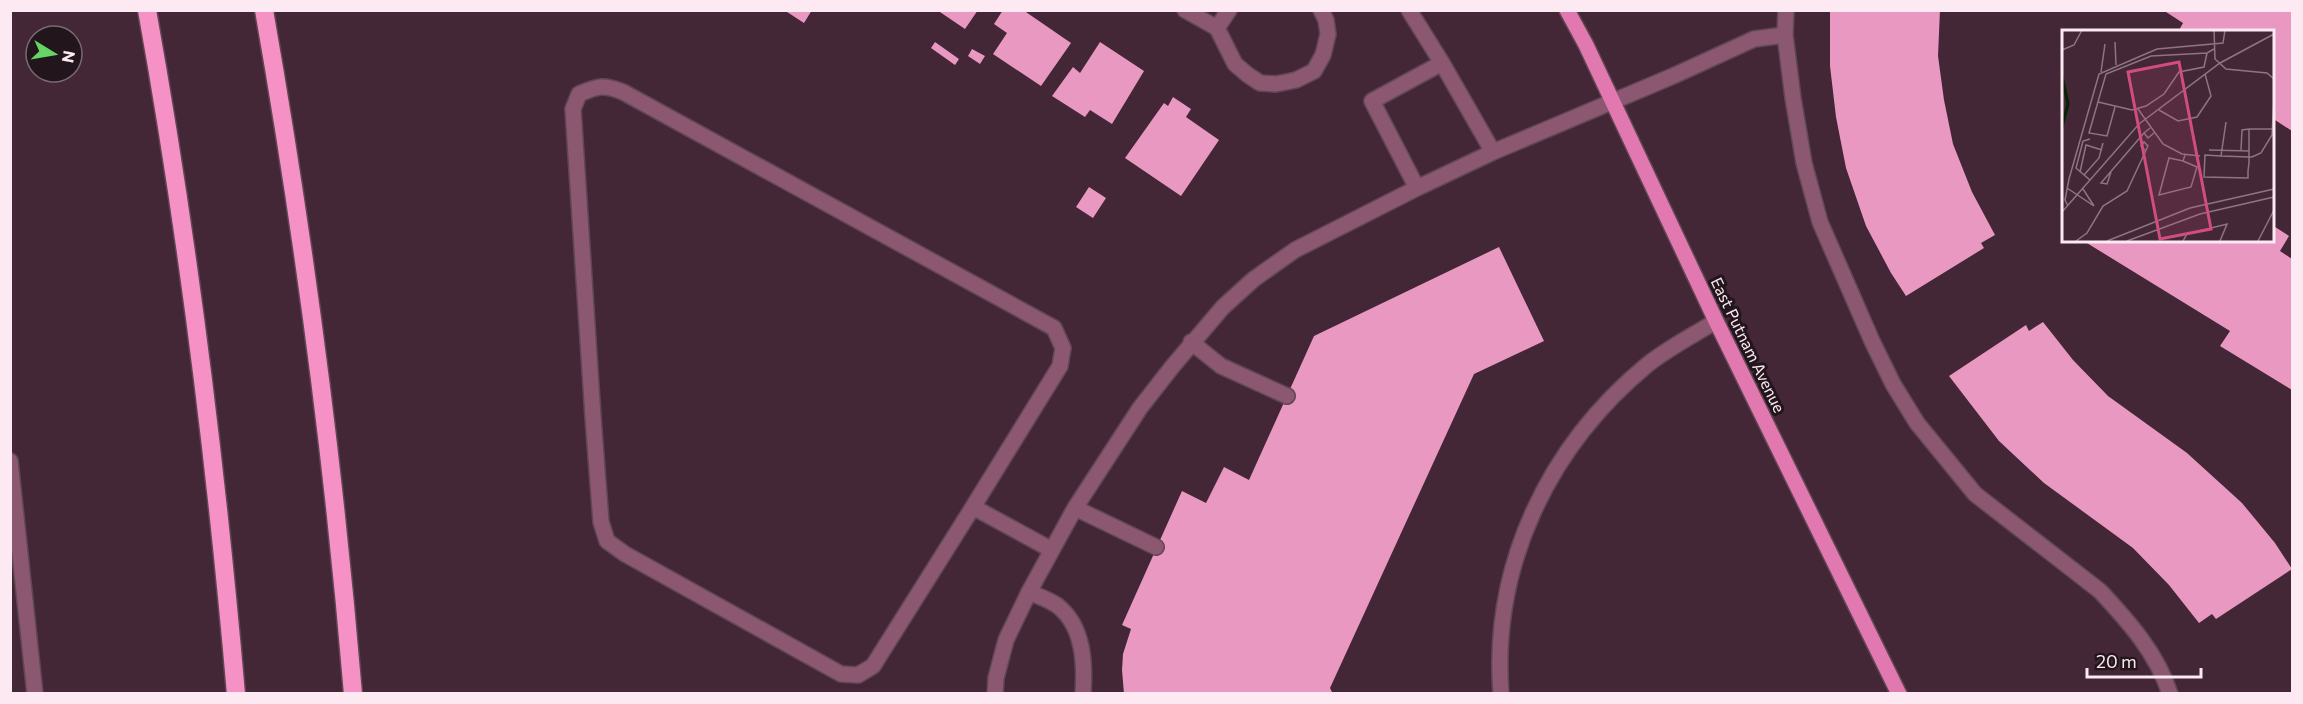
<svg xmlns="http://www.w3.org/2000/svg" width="2303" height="704" font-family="Commissioner,sans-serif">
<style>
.building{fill:#e998c1}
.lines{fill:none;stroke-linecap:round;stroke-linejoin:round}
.lane-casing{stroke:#614654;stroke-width:18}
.street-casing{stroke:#614654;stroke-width:18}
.primary-casing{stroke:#614654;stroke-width:18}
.highway-casing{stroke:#614654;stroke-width:21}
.lane{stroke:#8b5771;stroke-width:15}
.street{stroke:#8b5771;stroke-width:15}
.primary{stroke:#e178b0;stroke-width:15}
.highway{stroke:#f691c5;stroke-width:18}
.labels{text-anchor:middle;stroke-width:6;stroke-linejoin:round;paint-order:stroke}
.street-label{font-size:16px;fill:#fce9f2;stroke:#22151b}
.inset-river{fill:none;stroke:#042405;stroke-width:3}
.inset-road{fill:none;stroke:#8d7581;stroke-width:1.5}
.view{fill:#d04c81;fill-opacity:0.15;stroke:#d04c81;stroke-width:3}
.inset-edge{fill:none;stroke:#fce9f2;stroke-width:3}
</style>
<rect width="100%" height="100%" fill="#432736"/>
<path class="building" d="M784,10H812L804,23Z
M937,10H978L965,29Z
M1003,10H1023L1071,43L1041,86L993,54L1007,33L994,24Z
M1830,10H1940L1938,56L1944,100L1953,144L1972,192L1995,235L1981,243L1984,248L1906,296L1891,273L1866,226L1846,168L1836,117L1830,66Z
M2163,10H2292V131L2272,118V32H2178L2183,23Z
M935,42L959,59L955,65L931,48Z
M1100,42L1144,71L1112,124L1090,110L1085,117L1052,96L1073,67L1080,73Z
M972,49L985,56L980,64L968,56Z
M1173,97L1191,109L1186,117L1219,140L1181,196L1125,158L1164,103L1168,106Z
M1089,187L1106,198L1093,218L1076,207Z
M2272,225L2289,236L2280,251L2292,259V390L2220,346L2230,331L2082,240H2272Z
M1499,247L1544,341L1474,374L1330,688L1333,694H1124L1122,670L1123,654L1131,629L1122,625L1182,491L1206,503L1224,467L1249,480L1314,336Z
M2043,322L2073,360L2108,396L2187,453L2242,503L2275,543L2292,569L2216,619L2212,614L2199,623L2169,585L2133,548L2044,483L1999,441L1949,376L2026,325L2029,331Z"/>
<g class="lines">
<g class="lane-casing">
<path id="lane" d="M1409,10L1442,63
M1786,10L1785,35L1793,98L1804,163L1820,222L1872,341L1893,384L1917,423L1975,494L2100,591C2128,621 2157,653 2170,694
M1417,188L1372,101L1442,63L1493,152
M1191,342L1221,366L1287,396
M973,507L873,666L858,675L841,674L625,554L607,541L601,522L593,417L573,109L579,94C598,86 604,84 623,92L1054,328L1063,348L1060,366L973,507L1052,550
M1075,508L1156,547
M1029,592C1038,596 1050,600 1058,606C1084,627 1085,664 1083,694
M995,694L996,678L1006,640L1029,592L1075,508L1140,408L1172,367L1223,307L1254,279L1295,250L1417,188L1493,152L1673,76L1754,39L1785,35
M1501,694C1491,565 1549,446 1647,365C1668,348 1694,335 1716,321"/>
</g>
<g class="street-casing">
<path id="street" d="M1185,10L1217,28L1235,64L1248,75L1260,83L1276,84L1296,80L1314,71L1323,55L1328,34L1326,20L1321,10
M1217,28L1229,10
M10,461L35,694"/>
</g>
<g class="primary-casing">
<path id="primary" d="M1567,10L1586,45L1716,321L1899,694"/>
</g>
<g class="highway-casing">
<path id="highway" d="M147,10C188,237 216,464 236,694
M264,10C304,237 334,465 353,694"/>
</g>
<use href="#lane" class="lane"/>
<use href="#street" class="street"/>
<use href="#primary" class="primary"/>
<use href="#highway" class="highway"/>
</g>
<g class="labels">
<g class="street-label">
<text transform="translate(1748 345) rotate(64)" y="6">East Putnam Avenue</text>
</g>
</g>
<g transform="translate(2062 30)">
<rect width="212" height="212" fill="#432736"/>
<path class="inset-river" d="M0,46L6,74L0,97"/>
<path class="inset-road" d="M152,0L153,29L164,39L205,43L212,49M53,12L54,35M0,20L12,15L20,0M39,42L43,14M36,72L70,80L84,76L102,64L117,42L142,37L145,23M53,77L45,106L27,103L44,44L89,26L145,23L152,19M76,79L101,114L120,124L138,126M97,80L116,91L135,87L149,66L143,44M88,98L82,103L86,108L92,103M147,120L187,121V99H211M179,120L180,100L187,99M187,121V133L186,141V148L142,147L143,125L159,126L187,127H190L199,123L210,105L212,68M159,126L164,92M121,131L135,137L129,157L97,165L107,128L121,131L123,125M18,142L24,115L40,120M49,142L45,154L39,153L82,103M22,145L37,128L41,113M28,150L14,138L21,111L28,109M5,158L32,176L21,159M6,176L3,170L7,149L37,44L95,19L161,13L163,0M0,182L77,94L158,33L212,4M14,211L25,203L41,176L65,161L86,116L82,112L79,116L83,120M45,211L128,178L212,159M65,211L138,184L212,167M121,211L125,204L165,194L158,211M196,211L212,180"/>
<path class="view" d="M117,32L149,199L98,209L66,42Z"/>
<rect width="212" height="212" class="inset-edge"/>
</g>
<rect width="2303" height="704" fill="none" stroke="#fce9f2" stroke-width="24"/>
<g transform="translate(54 54) rotate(101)"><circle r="28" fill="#22151b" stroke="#796a71" stroke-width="1.5"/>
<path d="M0-4.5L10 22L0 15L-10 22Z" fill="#67d466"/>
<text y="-9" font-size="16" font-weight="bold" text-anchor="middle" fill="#fce9f2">N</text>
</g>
<path d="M2087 668v9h114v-9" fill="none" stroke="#fce9f2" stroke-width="3"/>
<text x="2096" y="668" font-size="18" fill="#fce9f2" stroke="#22151b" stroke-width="4.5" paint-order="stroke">20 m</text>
</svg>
